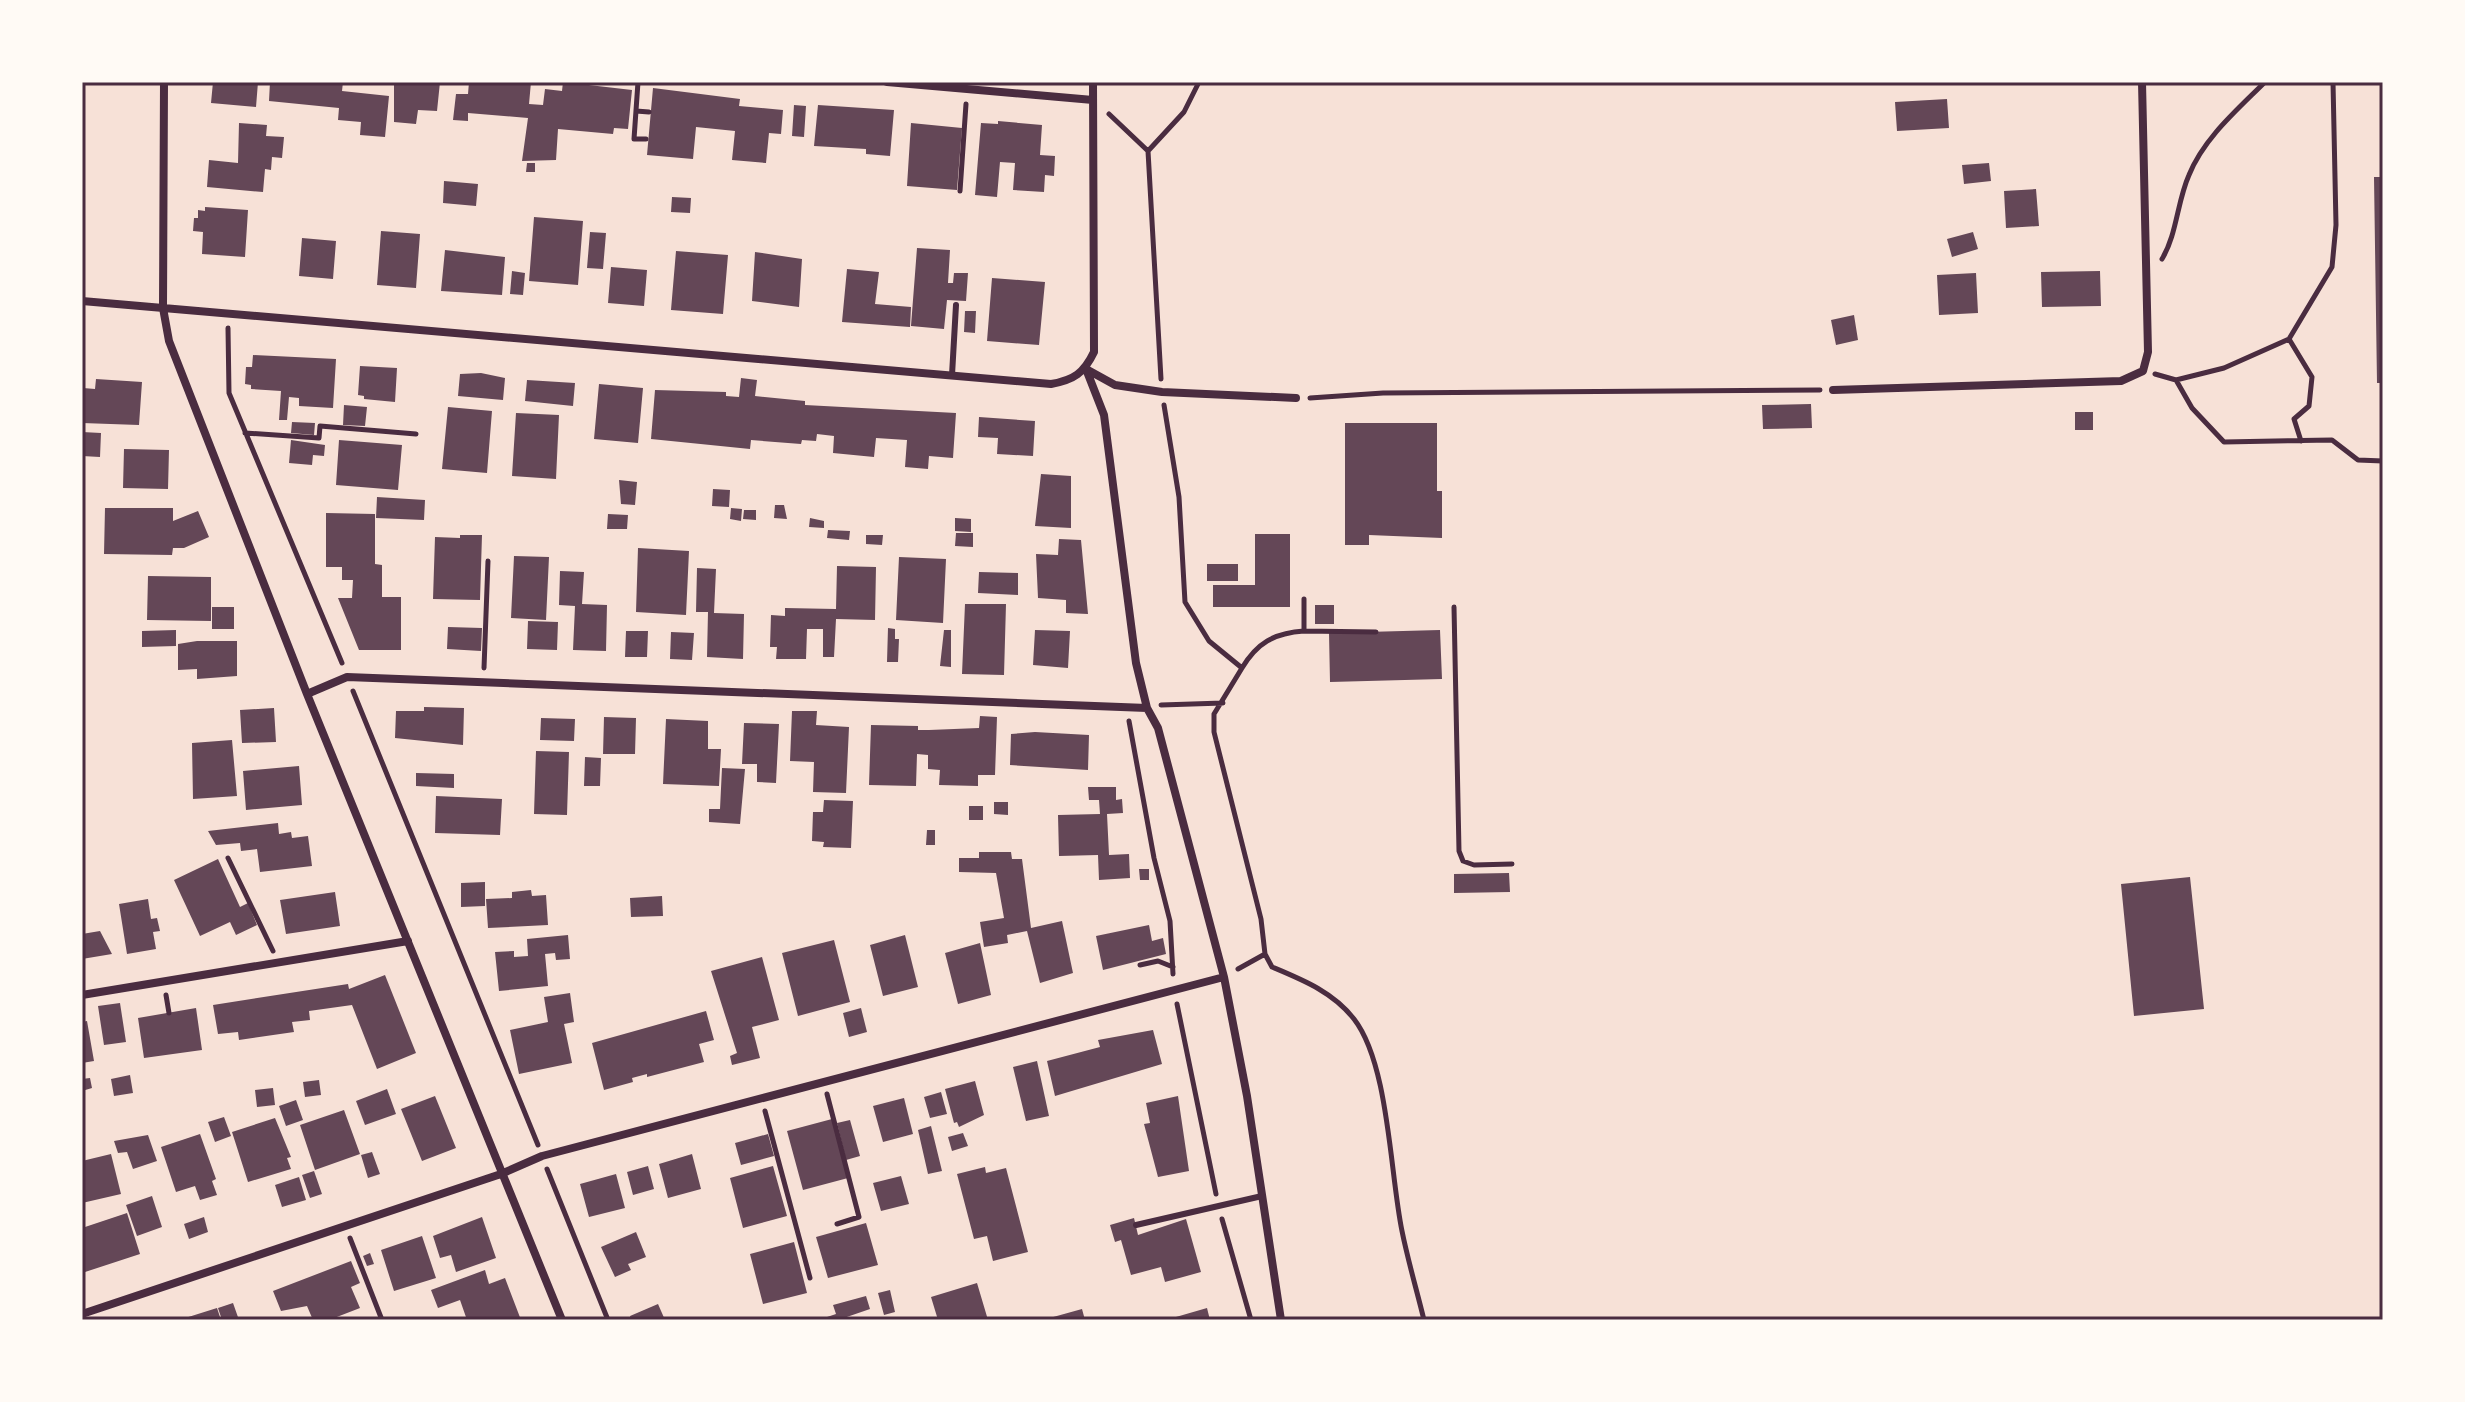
<svg xmlns="http://www.w3.org/2000/svg" width="2465" height="1402" font-family="Montserrat,sans-serif">
<style>
.building{fill:#644757}
.lines{fill:none;stroke-linecap:round;stroke-linejoin:round}
.path{stroke:#4a2c40;stroke-width:5}
.service{stroke:#4a2c40;stroke-width:6}
.minor{stroke:#4a2c40;stroke-width:8}
.neatline{fill:none;stroke:#4a2c40;stroke-width:3}
</style>
<rect width="100%" height="100%" fill="#f7e1d7"/>
<path class="building" d="M213,82H258L256,107L211,103Z
M270,82H343L342,91L389,96L385,137L360,135L361,122L338,120L339,108L269,101Z
M394,82H440L437,111L418,110L416,124L394,122Z
M469,82H531L529,104L543,105L545,89L562,91L563,82L632,90L628,129L614,128L613,134L558,129L556,160L522,161L528,118L468,113V121L453,120L456,94H468Z
M653,88L740,99L739,106L783,110L781,134L769,133L766,163L732,160L735,131L696,127L693,159L647,155Z
M1947,99L1949,128L1897,131L1895,102Z
M794,105L806,106L804,137L792,136Z
M818,105L894,110L890,156L866,154V149L814,146Z
M998,121L1042,125L1040,155L1055,156L1054,176L1045,175L1044,192L1013,190L1015,163L1000,162L997,197L975,195L981,123L998,124Z
M239,123L267,125L266,136L284,137L282,158L272,157L271,170L265,169L263,192L207,187L209,160L238,163Z
M911,123L962,128L957,190L907,186Z
M527,163H535V172H526Z
M1989,163L1991,181L1964,184L1962,165Z
M2374,177H2383V383H2377Z
M444,181L478,184L476,206L443,203Z
M2036,189L2039,226L2006,228L2004,191Z
M672,197L691,198L690,213L671,212Z
M205,207L248,210L245,257L202,254L203,232L193,231L194,218H198V210L205,211Z
M534,217L583,221L578,285L529,281Z
M381,231L420,234L416,288L377,285Z
M590,232L606,233L603,269L587,268Z
M1973,232L1978,249L1952,257L1947,239Z
M302,238L336,241L333,279L299,276Z
M917,248L950,250L948,283H953L954,273H968L966,301L947,300L944,329L911,326Z
M445,250L505,257L502,295L441,291Z
M676,251L728,255L723,314L671,310Z
M755,252L802,259L799,307L752,301Z
M611,267L647,270L644,306L608,303Z
M847,269L879,272L875,304L911,307L910,327L842,322Z
M512,271L525,273L523,295L510,294Z
M2100,271L2101,306L2042,307L2041,272Z
M1976,273L1978,313L1939,315L1937,275Z
M992,278L1045,282L1039,345L987,341Z
M965,311H976L975,333L964,332Z
M1854,315L1858,340L1836,345L1831,320Z
M253,355L336,359L333,408L299,406V398L289,397L287,420H279L281,391L251,389V385L245,384L246,367H252Z
M360,366L397,368L395,402L364,399V396L358,395Z
M481,373L505,378L503,400L458,396L460,374Z
M741,378L757,380L755,396L805,401V405L956,413L953,458L929,456L928,469L905,467L907,440L876,438L874,457L833,453L834,436L817,434L816,441L802,440L801,444L751,440L750,449L651,439L655,390L726,392V396L739,397Z
M96,379L142,382L139,425L82,423L83,388L95,389Z
M527,380L575,383L573,406L525,401Z
M599,384L643,388L638,443L594,439Z
M1811,404L1812,428L1763,429L1762,405Z
M344,405L367,407L365,426L343,425Z
M448,407L492,411L487,473L442,469Z
M2075,412H2093V430H2075Z
M516,413L559,415L556,479L512,476Z
M979,417L1035,421L1033,456L997,454L998,438L978,437Z
M292,422L315,423L314,435L291,433Z
M1345,423H1437V491H1442V538L1369,535V545H1345Z
M82,432L101,433L100,457L82,456Z
M291,440L325,445L324,456L313,455L312,465L289,463Z
M339,440L402,445L398,490L336,485Z
M124,449L169,450L168,489L123,488Z
M1041,474L1071,476V528L1035,526Z
M619,480L637,482L635,505L621,504Z
M713,489L730,490L729,507L712,506Z
M377,497L425,500L424,520L376,518Z
M775,505H784L787,519L774,518Z
M105,508H173V521L198,511L209,537L184,548H173L172,555L104,554Z
M731,508L742,509L741,521L730,519Z
M744,510H756V520L743,519Z
M326,513L375,514V564L382,565V597H401V650H359L338,598H352L353,580H342V567H326Z
M608,514L628,515L627,529H607Z
M810,518L824,521V528L809,527Z
M955,518L971,519V532L955,531Z
M828,530L850,531L849,540L827,538Z
M956,533H973V547L955,546Z
M1255,534H1290V607H1213V585H1255Z
M460,535H482L480,600L433,599L435,537L460,538Z
M866,535H883L882,545L866,544Z
M1059,539L1081,540L1088,614L1066,613V600L1038,598L1036,554L1058,555Z
M638,548L689,551L686,615L636,612Z
M514,556L549,557L546,620L511,618Z
M899,557L946,559L943,623L896,620Z
M1207,564H1238V581H1207Z
M837,566L876,567L875,620L836,619L834,657H823V629H807L806,659H776L777,647H770L771,615L785,616V608L836,609Z
M697,568L716,569L714,613L744,614L743,659L707,657L708,612H696Z
M560,571L584,572L582,604L607,605L606,651L573,650L575,606L559,605Z
M979,572L1018,573V595L978,593Z
M148,576L211,577V621L147,620Z
M965,604H1006L1004,675L962,674Z
M1315,605H1334V624H1315Z
M212,607H234V629H212Z
M528,621L558,622L557,650L527,649Z
M448,627L482,628L481,651L447,649Z
M888,628L895,629V639H899L898,662H887Z
M176,630V646L142,647V631Z
M944,630H951V667L940,666Z
M1035,630L1070,631L1068,668L1033,665Z
M1440,630L1442,679L1330,682L1329,633Z
M626,631H648L647,657H625Z
M671,632L694,633L692,660L670,659Z
M197,641H237V676L197,679V669L178,670V644Z
M424,707L464,708L463,745L395,738L396,711H424Z
M274,708L276,742L242,743L240,710Z
M792,711H817L816,725L849,727L846,793L813,792L814,762L790,761Z
M980,716L997,717L995,775H978V786L939,785L940,770L928,769V755L917,754L916,786L869,785L871,725L918,726V730H929L979,728Z
M604,717L636,718L635,754H603Z
M541,718L575,719L574,741L540,740Z
M666,719L708,721V749H721L719,786L663,784Z
M744,723L779,724L776,783L757,782V764H742Z
M1035,732L1089,735L1088,770L1010,765L1011,734Z
M232,740L237,796L193,799L192,743Z
M536,751L569,752L567,815L534,814Z
M585,757L601,758L600,786H584Z
M299,766L302,805L246,810L243,771Z
M722,768L745,769L740,824L709,822V809H720Z
M416,773L454,774V788L416,786Z
M1088,787H1116V800L1122,799L1123,813L1107,814L1109,855L1129,854L1130,878L1099,880L1098,855L1059,856L1058,815L1100,814L1099,800H1089Z
M436,796L502,799L500,835L435,833Z
M824,800L853,801L851,848L823,847L824,842L812,841L813,812H823Z
M994,802H1008V815L994,814Z
M969,806H983V820H969Z
M278,823L279,834L291,832L292,838L308,836L312,866L260,872L257,849L241,851L240,843L216,845L208,831Z
M927,830H935V845H926Z
M979,852H1011L1012,859H1022L1031,928L1062,921L1073,973L1040,983L1027,931L1007,935L1008,943L984,947L980,922L1004,918L996,873L959,872V858H979Z
M218,859L240,907L248,903L257,925L236,935L230,922L200,936L174,880Z
M1139,869H1149V880H1140Z
M1509,873L1510,892L1454,893V874Z
M2190,877L2204,1009L2134,1016L2121,884Z
M485,882V906L461,907V883Z
M531,890L532,896L546,895L548,925L488,928L486,899L512,898V892Z
M335,892L340,926L286,934L280,900Z
M662,896L663,916L631,917L630,898Z
M148,899L151,919L157,918L160,931L153,932L156,949L127,954L119,904Z
M1149,925L1152,941L1163,938L1166,954L1103,970L1096,936Z
M100,931L112,954L82,959V934Z
M568,935L570,959L556,960L555,953L545,954L548,986L499,991L495,952L514,951V957L528,956L527,939Z
M905,935L918,987L883,996L870,945Z
M834,940L850,1002L798,1016L782,953Z
M980,943L991,995L958,1004L945,953Z
M762,957L779,1020L752,1027L760,1058L732,1065L730,1056L737,1053L711,971Z
M385,975L416,1053L377,1069L352,1005L309,1011L310,1020L292,1022L294,1032L239,1040L238,1032L218,1034L213,1005L348,984L349,989Z
M570,993L574,1022L564,1024L572,1063L519,1074L510,1030L548,1022L544,997Z
M120,1003L126,1042L104,1045L98,1006Z
M196,1008L202,1050L144,1058L138,1018Z
M861,1008L867,1032L849,1037L843,1013Z
M706,1011L714,1040L699,1044L704,1062L647,1077V1074L632,1078L633,1082L604,1090L592,1043Z
M87,1021L94,1061L82,1063V1022Z
M1153,1030L1162,1064L1055,1096L1047,1061L1100,1047L1098,1040Z
M1037,1061L1049,1116L1026,1121L1013,1067Z
M130,1075L133,1093L114,1096L111,1079Z
M90,1078L92,1088L82,1091V1079Z
M319,1080L321,1095L305,1097L303,1082Z
M975,1081L984,1115L959,1127L957,1122L954,1123L945,1089Z
M273,1088L275,1105L257,1107L255,1090Z
M387,1089L396,1114L365,1125L356,1101Z
M941,1092L947,1114L930,1118L924,1097Z
M435,1096L456,1148L422,1161L401,1109Z
M1178,1096L1189,1171L1158,1177L1144,1124L1150,1123L1146,1103Z
M904,1098L913,1134L883,1142L873,1106Z
M296,1100L303,1120L286,1126L279,1106Z
M344,1110L360,1154L315,1170L300,1125Z
M224,1117L231,1136L215,1142L208,1122Z
M275,1118L291,1157L287,1158L291,1169L248,1182L232,1132Z
M832,1119L848,1178L803,1190L787,1131Z
M850,1120L860,1156L846,1160L837,1123Z
M931,1126L942,1171L928,1174L918,1130Z
M963,1133L968,1146L952,1151L948,1137Z
M200,1134L216,1179L212,1181L217,1195L200,1200L195,1186L176,1192L161,1147Z
M768,1134L774,1156L741,1165L735,1143Z
M148,1135L157,1161L133,1169L127,1152L118,1153L114,1141Z
M372,1152L380,1174L368,1178L361,1155Z
M111,1154L121,1194L82,1203V1161Z
M692,1154L701,1189L668,1198L659,1164Z
M648,1166L654,1189L633,1195L627,1172Z
M773,1166L787,1216L743,1228L730,1178Z
M985,1167L986,1173L1006,1168L1028,1252L993,1261L987,1236L974,1239L957,1174Z
M314,1171L322,1194L310,1198L302,1175Z
M616,1174L625,1208L589,1217L580,1184Z
M901,1176L909,1204L881,1211L873,1183Z
M299,1177L306,1200L282,1207L275,1185Z
M152,1196L162,1227L137,1236L126,1205Z
M127,1213L140,1254L82,1273V1228Z
M204,1217L208,1232L189,1239L184,1224Z
M482,1217L496,1258L456,1272L451,1255L440,1258L433,1236Z
M1134,1218L1138,1235L1186,1219L1201,1272L1165,1282L1161,1267L1131,1275L1121,1240L1115,1242L1110,1225Z
M866,1223L878,1265L828,1278L816,1237Z
M636,1232L646,1257L628,1264L631,1270L615,1277L601,1247Z
M422,1236L436,1278L394,1291L381,1250Z
M794,1242L807,1293L763,1304L750,1254Z
M370,1253L374,1264L367,1266L363,1256Z
M351,1261L360,1283L351,1287L360,1308L329,1320H313L307,1306L281,1311L273,1291Z
M485,1270L489,1284L505,1278L521,1320H486L485,1317L467,1320L460,1300L438,1308L431,1290Z
M977,1283L988,1320H938L931,1297Z
M890,1290L895,1312L884,1315L878,1293Z
M866,1296L870,1309L838,1320H818L836,1314L833,1305Z
M233,1303L239,1320H222L218,1308Z
M658,1304L665,1320H631L630,1316Z
M217,1308L221,1320H182V1319Z
M1207,1308L1210,1320H1169V1319Z
M1082,1309L1085,1320H1046V1319Z"/>
<g class="lines">
<path class="path" d="M638,82L634,139H646
M636,111L649,112
M1109,114L1148,151L1161,379
M1148,151L1184,112L1199,82
M960,191L966,104
M2162,259C2177,234 2177,202 2189,175C2204,138 2237,110 2265,82
M228,328L229,393L342,663
M2155,374L2176,380L2192,408L2224,442L2332,440L2358,460L2383,461
M2176,380L2224,368L2289,339
M1310,398L1383,393L1820,390
M1164,405L1179,497L1185,602L1209,641L1242,668L1214,714V732L1261,919L1265,954L1272,967C1303,980 1333,992 1354,1019C1389,1064 1390,1174 1402,1231C1408,1261 1417,1291 1424,1320
M245,433L319,438L320,426L416,434
M2301,441L2294,419L2309,406L2312,377L2289,339L2332,267L2336,225L2333,82
M1454,607L1459,851L1463,861L1474,865L1512,864
M1304,631L1376,632
M484,668L488,561
M1242,668C1257,643 1274,633 1304,631V599
M353,691L538,1145
M1161,705L1223,703
M1129,721L1154,858L1170,921L1173,974
M228,858L273,951
M1140,965L1158,961L1173,967
M1238,969L1265,954
M166,995L169,1013
M1177,1004L1216,1194
M827,1094L859,1217L837,1224
M765,1111L810,1278
M547,1169L608,1320
M1222,1219L1251,1320
M350,1238L382,1320"/>
<path class="service" d="M952,375L956,305
M1136,1225L1262,1196"/>
<path class="minor" d="M164,82L163,308L169,341L307,694L562,1320
M887,82L1093,100
M82,301L1051,384C1074,380 1084,373 1094,352L1093,82
M1086,369L1104,415L1136,663L1147,708L1158,728L1224,977L1247,1096L1281,1320
M1086,369L1115,385L1162,392L1296,398
M1833,390L2121,381L2143,371L2148,352L2142,82
M307,694L347,677L1147,708
M82,995L408,941
M82,1314L501,1174L542,1156L1224,977"/>
</g>
<rect width="2465" height="1402" fill="none" stroke="#fffaf5" stroke-width="168"/>
<rect x="84" y="84" width="2297" height="1234" class="neatline"/>
</svg>
